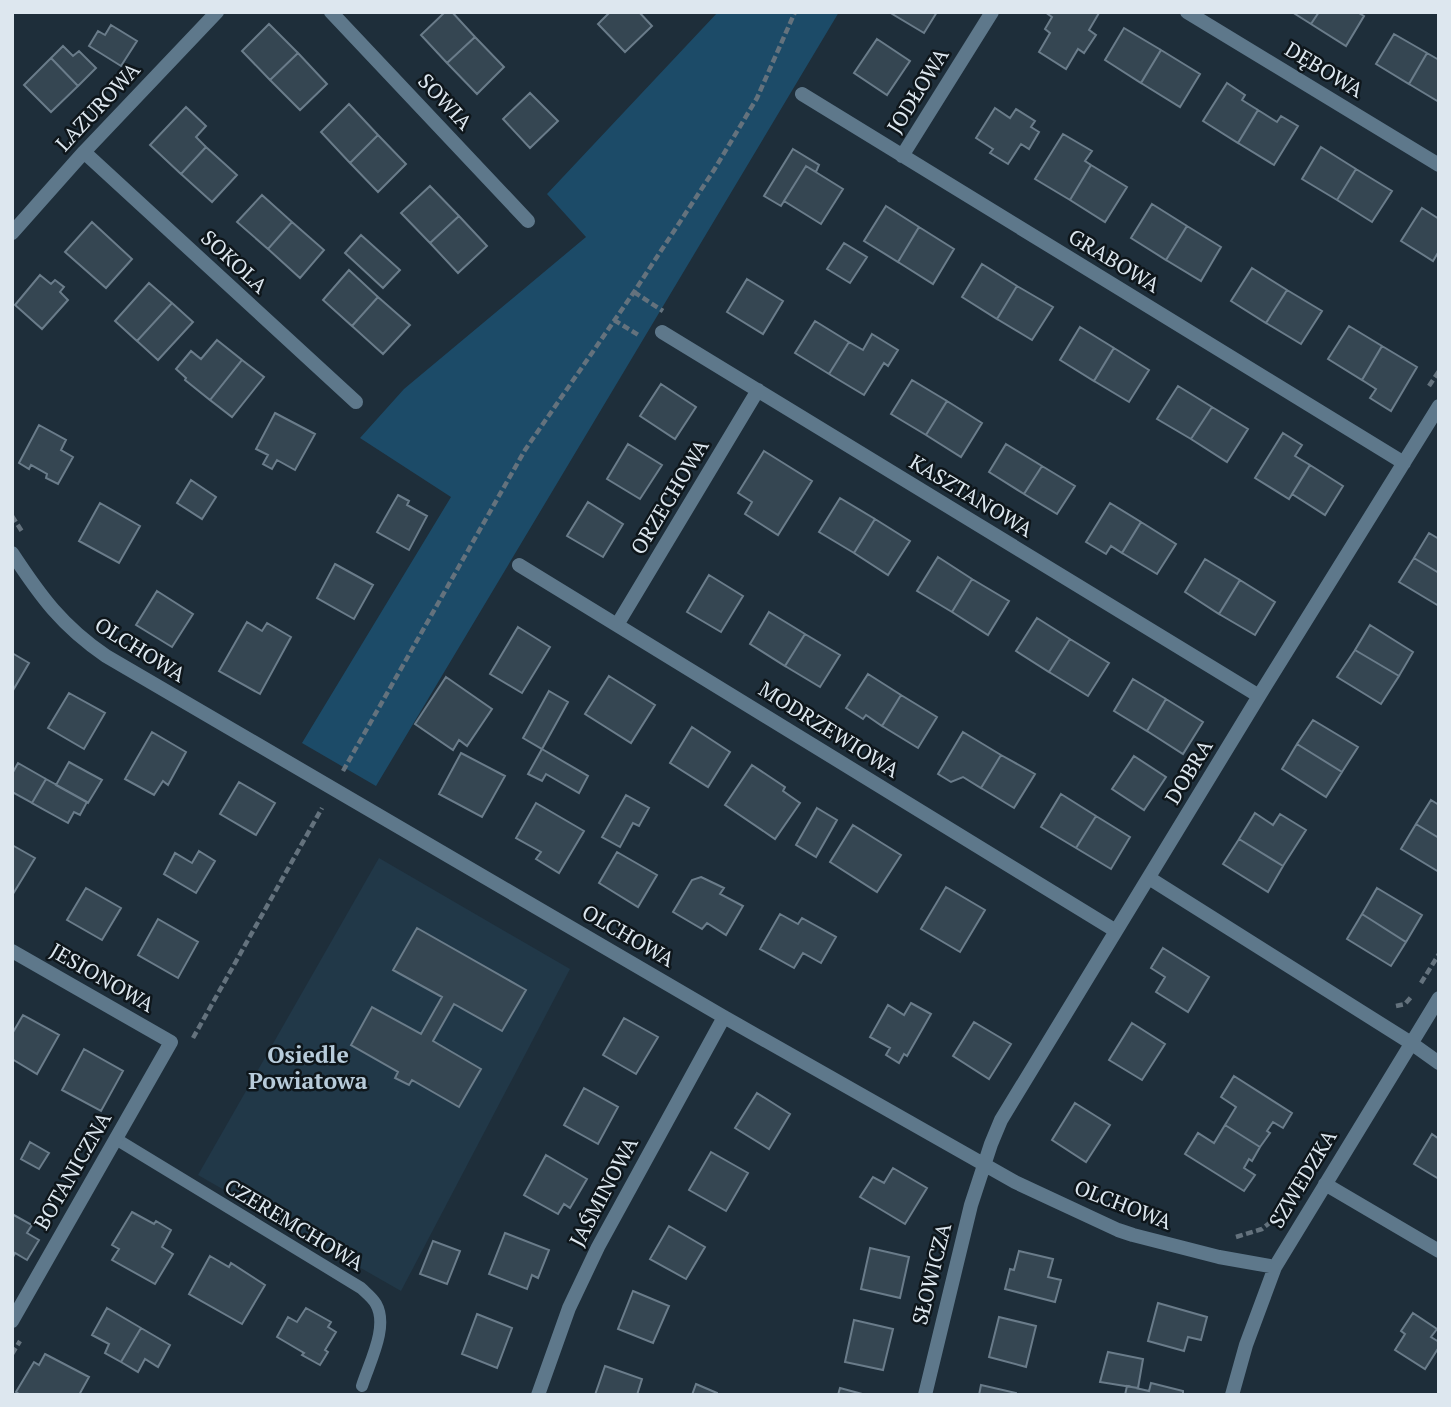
<svg xmlns="http://www.w3.org/2000/svg" width="1451" height="1407" font-family="'PT Serif',serif">
<style>
.built{fill:#213848}
.green{fill:#1c4b68}
.building{fill:#354652;stroke:#6a7c8a;stroke-width:2}
.lines{fill:none;stroke-linecap:round;stroke-linejoin:round}
.path{stroke:#64727d;stroke-width:4.5;stroke-dasharray:7 3.5;stroke-linecap:butt}
.service{stroke:#5e788b;stroke-width:12}
.minor{stroke:#5e788b;stroke-width:14}
.labels{text-anchor:middle;stroke-width:5;stroke-linejoin:round;paint-order:stroke}
.street-label{font-size:21px;fill:#dde7ef;stroke:#0e161b}
.neighbourhood-label{font-size:23px;font-weight:bold;fill:#b7cbda;stroke:#0e161b}
</style>
<rect width="100%" height="100%" fill="#1e2e3a"/>
<path class="built" d="M379,858L570,969L401,1291L198,1175Z"/>
<path class="green" d="M718,12H839L376,786L302,743L451,497L360,438L404,389L586,237L547,194Z"/>
<path class="building" d="M445,12H452L475,37L447,63L421,35Z
M610,12H639L652,26L625,52L598,24Z
M889,12H937L924,33Z
M1045,12L1099,13L1089,30L1096,35L1084,53L1078,49L1066,69L1039,52L1050,33L1045,29L1052,17Z
M1292,12H1319L1311,24Z
M1319,12H1357L1364,16L1346,46L1311,24Z
M269,24L298,53L270,80L242,51Z
M111,25L137,41L121,66L89,46L98,31L105,35Z
M1124,28L1161,50L1141,83L1105,60Z
M1394,34L1427,53L1409,84L1376,64Z
M475,37L504,67L477,94L447,63Z
M877,39L910,61L887,95L854,73Z
M63,46L73,56L79,51L96,68L78,86L51,58Z
M1161,50L1200,74L1180,107L1141,83Z
M298,53L327,84L300,110L270,80Z
M1427,53L1439,60V102L1409,84Z
M51,58L78,86L51,112L24,85Z
M1227,83L1245,95L1242,100L1258,110L1238,143L1203,121Z
M530,93L558,121L530,148L503,119Z
M349,104L378,135L350,163L321,132Z
M186,107L206,126L196,137L206,147L181,174L150,145Z
M995,108L1010,118L1016,109L1035,121L1031,127L1039,132L1029,149L1021,144L1008,164L990,153L993,149L976,138Z
M1258,110L1277,122L1281,116L1298,126L1274,165L1238,143Z
M1063,134L1092,151L1085,161L1091,165L1070,200L1035,179Z
M378,135L406,164L378,192L350,163Z
M206,147L237,175L212,202L181,174Z
M1321,147L1356,169L1337,200L1302,179Z
M793,149L819,165L816,172L806,166L781,206L764,196Z
M1091,165L1127,187L1105,222L1070,200Z
M806,166L843,189L821,224L784,201Z
M1356,169L1392,191L1372,222L1337,200Z
M430,186L459,216L430,243L401,213Z
M262,195L292,222L268,249L237,222Z
M1152,204L1187,226L1166,260L1131,238Z
M886,206L919,227L898,262L864,241Z
M1422,208L1439,219V251L1433,261L1401,241Z
M459,216L487,246L458,273L430,243Z
M92,222L132,259L106,288L65,252Z
M292,222L324,250L300,278L268,249Z
M1187,226L1221,247L1201,281L1166,260Z
M919,227L954,249L933,284L898,262Z
M361,235L400,270L383,288L345,253Z
M844,243L867,257L850,283L827,269Z
M982,264L1017,286L997,319L962,297Z
M1252,268L1287,290L1266,323L1231,301Z
M349,270L378,297L352,326L323,300Z
M40,275L51,284L55,280L64,287L60,292L68,300L42,329L15,305Z
M747,279L783,301L763,334L727,312Z
M149,283L172,303L137,341L115,321Z
M1017,286L1053,307L1032,340L997,319Z
M1287,290L1322,311L1301,344L1266,323Z
M378,297L410,325L383,354L352,326Z
M172,303L193,322L158,360L137,341Z
M815,321L849,342L829,374L795,353Z
M1349,326L1382,346L1362,380L1328,359Z
M1080,327L1114,348L1094,381L1060,360Z
M872,334L898,350L888,366L884,363L864,395L829,374L849,342L863,350Z
M217,340L242,360L210,400L185,380L186,378L176,369L191,351L201,359Z
M1382,346L1417,367L1391,411L1370,398L1376,389L1362,380Z
M1114,348L1149,370L1129,402L1094,381Z
M242,360L264,377L232,417L210,400Z
M912,380L947,401L926,435L891,414Z
M661,384L696,407L675,439L640,416Z
M1178,386L1212,407L1191,439L1157,419Z
M947,401L982,423L961,457L926,435Z
M1212,407L1248,429L1227,462L1191,439Z
M275,413L315,434L295,470L277,460L272,469L263,464L268,455L256,449Z
M39,425L66,440L61,450L73,457L58,484L46,478L47,474L31,465L29,469L19,463Z
M1283,433L1302,445L1295,456L1310,465L1289,499L1255,478Z
M628,444L662,465L640,499L607,479Z
M1006,444L1042,466L1024,494L989,472Z
M764,451L812,481L778,535L745,514L752,502L738,493Z
M1310,465L1343,486L1325,515L1292,494Z
M1042,466L1075,486L1057,514L1024,494Z
M191,480L216,497L202,519L177,503Z
M398,495L409,501L407,505L427,516L409,550L377,532Z
M840,498L875,519L854,553L819,532Z
M588,502L623,524L603,557L567,536Z
M100,503L140,526L119,563L79,541Z
M1110,503L1141,522L1122,553L1111,546L1106,554L1086,542Z
M875,519L910,541L888,575L854,553Z
M1141,522L1176,544L1157,574L1122,553Z
M1429,533L1439,539V573L1414,558Z
M938,557L972,579L952,612L917,591Z
M1414,558L1439,573V606L1399,582Z
M1205,559L1240,580L1219,614L1185,592Z
M335,564L373,585L354,619L317,598Z
M709,575L743,596L721,632L687,612Z
M972,579L1009,601L988,635L952,612Z
M1240,580L1275,602L1255,635L1219,614Z
M157,591L193,614L172,647L136,625Z
M769,612L805,634L785,666L750,644Z
M1037,618L1070,639L1049,672L1016,651Z
M247,622L262,631L267,623L291,637L260,694L219,671Z
M1370,625L1413,652L1399,676L1355,650Z
M518,627L550,647L522,693L490,674Z
M805,634L840,655L820,687L785,666Z
M1070,639L1109,663L1088,696L1049,672Z
M1355,650L1399,676L1381,704L1337,677Z
M12,653L29,663L12,692Z
M868,674L901,695L882,726L866,715L863,719L846,708Z
M609,676L655,705L631,743L585,714Z
M446,677L492,709L467,746L459,740L453,750L415,724Z
M1133,679L1166,699L1147,731L1114,711Z
M549,691L568,702L542,749L523,738Z
M69,693L105,713L84,749L48,728Z
M901,695L937,717L918,748L882,726Z
M1166,699L1203,722L1183,754L1147,731Z
M1313,720L1358,747L1342,772L1297,744Z
M692,727L730,752L708,787L670,763Z
M152,732L186,752L168,785L163,781L154,795L125,779Z
M963,732L1001,755L981,788L963,777L951,782L938,774Z
M1297,744L1342,772L1326,797L1282,769Z
M542,749L588,776L579,793L546,774L542,781L528,774Z
M461,753L505,776L482,817L439,794Z
M1001,755L1035,774L1014,808L981,788Z
M1134,756L1166,777L1144,810L1112,789Z
M69,762L102,780L88,803L56,785Z
M18,763L46,779L32,803L12,792V774Z
M752,765L785,787L783,791L800,803L775,839L725,805Z
M46,779L87,802L80,815L74,812L68,823L32,803Z
M239,782L275,803L256,835L220,814Z
M1061,794L1096,816L1076,848L1041,827Z
M626,795L649,808L639,826L633,823L620,847L602,837Z
M1431,800L1439,805V838L1416,824Z
M536,803L584,831L559,873L536,859L541,852L516,838Z
M817,808L837,820L816,857L796,845Z
M1255,813L1273,825L1280,814L1306,830L1283,866L1239,839Z
M1096,816L1130,837L1111,869L1076,848Z
M1416,824L1439,838V872L1401,849Z
M853,825L901,855L877,892L830,862Z
M1239,839L1283,866L1268,892L1223,864Z
M12,845L35,858L13,894L12,893Z
M199,851L215,861L196,893L164,874L175,853L192,863Z
M617,852L657,875L638,907L599,883Z
M701,877L724,888L720,894L743,906L726,935L707,923L702,929L673,912L692,880Z
M946,887L985,910L960,952L921,929Z
M86,888L121,908L102,940L67,920Z
M1377,888L1422,915L1406,942L1362,914Z
M780,914L798,924L802,918L836,937L821,963L803,953L794,968L760,949Z
M1362,914L1406,942L1391,966L1347,939Z
M158,919L198,942L178,978L138,955Z
M417,928L526,990L502,1031L454,1004L433,1041L481,1069L459,1107L412,1080L409,1085L395,1078L398,1072L351,1045L372,1007L421,1034L442,997L393,970Z
M1163,948L1209,977L1188,1012L1156,992L1165,977L1151,968Z
M911,1003L931,1014L907,1056L904,1054L899,1063L886,1055L890,1048L870,1037L888,1005L904,1015Z
M23,1015L59,1035L37,1074L12,1059V1034Z
M624,1018L658,1037L636,1074L603,1055Z
M974,1022L1011,1044L989,1079L953,1056Z
M1132,1023L1165,1044L1142,1080L1109,1060Z
M84,1049L123,1071L101,1111L62,1090Z
M1234,1076L1292,1113L1283,1128L1273,1122L1267,1131L1270,1133L1260,1147L1225,1125L1236,1107L1221,1097Z
M584,1088L618,1107L598,1144L564,1125Z
M757,1093L790,1114L769,1149L735,1128Z
M1075,1103L1110,1125L1086,1162L1052,1140Z
M1225,1125L1260,1147L1252,1161L1249,1159L1244,1168L1255,1175L1244,1191L1185,1154L1198,1133L1214,1143Z
M1432,1134L1439,1139V1179L1414,1164Z
M30,1142L49,1153L39,1169L21,1159Z
M711,1152L748,1173L726,1211L689,1190Z
M546,1155L587,1179L570,1208L564,1204L558,1214L524,1195Z
M893,1168L927,1188L905,1224L860,1197L873,1177L884,1183Z
M132,1212L154,1224L156,1221L171,1230L162,1247L173,1254L155,1284L112,1260L119,1249L112,1245Z
M12,1214L32,1225L27,1233L39,1240L27,1260L15,1253L12,1259Z
M669,1226L705,1247L686,1279L650,1259Z
M505,1233L549,1250L538,1278L532,1275L527,1289L489,1274Z
M433,1241L460,1251L447,1284L420,1274Z
M870,1248L909,1257L900,1298L861,1289Z
M1019,1251L1053,1259L1048,1277L1061,1280L1055,1302L1005,1289L1010,1269L1014,1270Z
M210,1256L229,1267L231,1263L265,1285L242,1324L189,1294Z
M633,1291L669,1306L653,1343L618,1329Z
M1158,1303L1207,1317L1201,1340L1188,1337L1184,1351L1148,1341Z
M107,1308L141,1328L121,1362L105,1353L109,1344L92,1335Z
M306,1308L331,1322L328,1327L336,1332L325,1350L328,1352L320,1365L302,1355L304,1353L277,1337L288,1317L297,1322Z
M1413,1313L1437,1329L1431,1337L1439,1342V1347L1425,1369L1395,1350L1405,1334L1401,1331Z
M477,1314L512,1328L497,1368L462,1354Z
M999,1317L1036,1326L1026,1367L989,1357Z
M854,1320L893,1329L883,1370L845,1362Z
M141,1328L170,1345L158,1367L145,1359L138,1372L121,1362Z
M1108,1352L1143,1359L1138,1388L1100,1382Z
M45,1354L89,1377L79,1395H21L16,1392L34,1362L39,1365Z
M605,1366L642,1379L637,1395H595Z
M1151,1383L1183,1391V1395H1125L1127,1386L1149,1391Z
M696,1384L717,1393V1395H692Z
M981,1385L1016,1393V1395H979Z
M840,1388L866,1395H838Z"/>
<g class="lines">
<path class="path" d="M634,292L663,311
M614,320L640,336
M1429,386L1439,371
M12,516L23,533
M343,771L525,450L634,292L714,170L757,98L795,12
M1421,983L1439,954
M1396,1006L1405,1004L1412,996
M193,1038L322,808
M1236,1237L1262,1229L1278,1216
M12,1354L20,1341"/>
<path class="service" d="M116,1139L361,1288C366,1293 372,1297 376,1304C389,1327 369,1363 362,1386"/>
<path class="minor" d="M331,12L528,221
M1187,12L1439,165
M802,94L1404,463
M84,152L356,402
M902,156L992,12
M12,233L84,152L217,12
M662,332L1259,696
M12,553C41,597 62,626 106,656L724,1017L1015,1182L1118,1230L1133,1235L1219,1257L1275,1267
M519,565L1116,931
M617,625L758,390
M1149,878L1411,1043L1439,1063
M12,951L171,1042L12,1321
M1325,1184L1439,1251
M538,1395L569,1308L598,1247L724,1017
M925,1395L971,1205L991,1144L1001,1120L1259,696L1439,406
M1232,1395L1246,1345L1275,1267L1439,998"/>
</g>
<g class="labels">
<g class="street-label">
<text transform="translate(1324 70) rotate(31)" y="7">DĘBOWA</text>
<text transform="translate(918 91) rotate(-58)" y="7">JODŁOWA</text>
<text transform="translate(445 102) rotate(47)" y="7">SOWIA</text>
<text transform="translate(98 107) rotate(-47)" y="7">LAZUROWA</text>
<text transform="translate(1114 261) rotate(31)" y="7">GRABOWA</text>
<text transform="translate(234 262) rotate(43)" y="7">SOKOLA</text>
<text transform="translate(971 496) rotate(31)" y="7">KASZTANOWA</text>
<text transform="translate(670 497) rotate(-59)" y="7">ORZECHOWA</text>
<text transform="translate(140 650) rotate(32)" y="7">OLCHOWA</text>
<text transform="translate(829 730) rotate(32)" y="7">MODRZEWIOWA</text>
<text transform="translate(1189 772) rotate(-59)" y="7">DOBRA</text>
<text transform="translate(628 936) rotate(30)" y="7">OLCHOWA</text>
<text transform="translate(102 978) rotate(30)" y="7">JESIONOWA</text>
<text transform="translate(73 1171) rotate(-60)" y="7">BOTANICZNA</text>
<text transform="translate(1303 1179) rotate(-59)" y="7">SZWEDZKA</text>
<text transform="translate(604 1192) rotate(-62)" y="7">JAŚMINOWA</text>
<text transform="translate(1123 1205) rotate(21)" y="7">OLCHOWA</text>
<text transform="translate(294 1225) rotate(31)" y="7">CZEREMCHOWA</text>
<text transform="translate(932 1274) rotate(-76)" y="7">SŁOWICZA</text>
</g>
<g class="neighbourhood-label">
<text x="308" y="1063">Osiedle<tspan x="308" dy="26">Powiatowa</tspan></text>
</g>
</g>
<rect width="1451" height="1407" fill="none" stroke="#dde7ef" stroke-width="28"/>
</svg>
